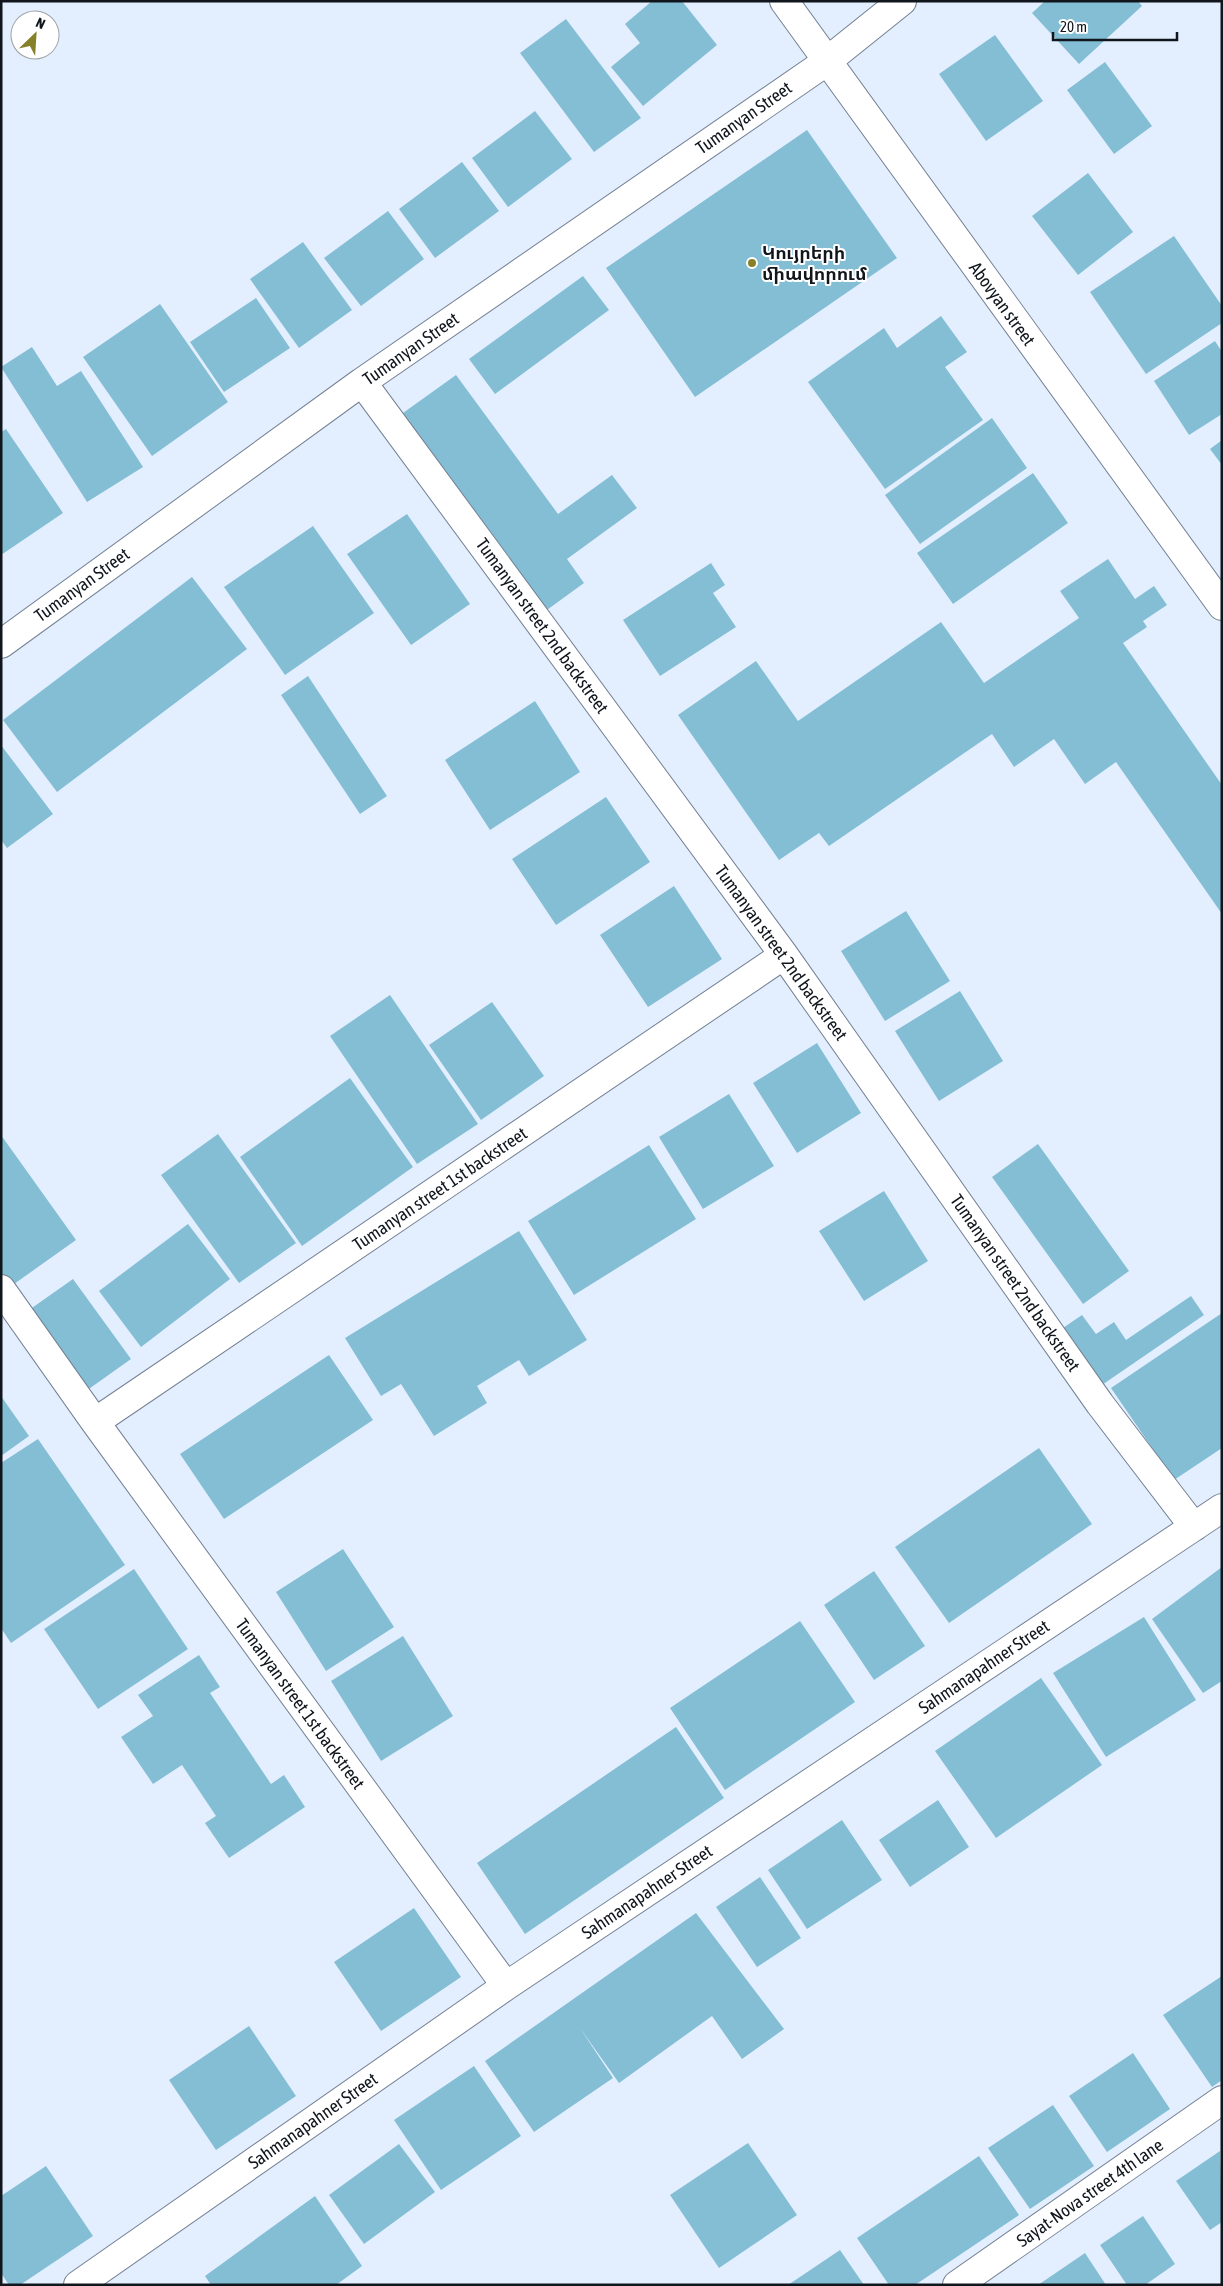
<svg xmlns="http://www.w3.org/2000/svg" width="1223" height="2286" font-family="'Asap Condensed','Noto Sans Armenian',sans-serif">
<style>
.building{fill:#84bed5}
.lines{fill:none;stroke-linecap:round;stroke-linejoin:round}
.minor-casing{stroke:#748193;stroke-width:30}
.major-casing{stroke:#748193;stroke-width:30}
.minor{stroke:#fff;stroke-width:28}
.major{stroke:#fff;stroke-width:28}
.poi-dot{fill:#868129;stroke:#fff;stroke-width:2}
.labels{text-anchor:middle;stroke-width:4;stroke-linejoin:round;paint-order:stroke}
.street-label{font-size:18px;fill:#11161d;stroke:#fff}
.poi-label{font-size:18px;font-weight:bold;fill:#11161d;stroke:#fff;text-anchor:start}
</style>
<rect width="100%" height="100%" fill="#e3efff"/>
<path class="building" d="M652,1H682L717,45L643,106L611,67L640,43L625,24Z
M1045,1H1138L1142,6L1079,64L1032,13Z
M566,19L641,118L594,152L520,53Z
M995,35L1043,101L986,141L939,74Z
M1105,62L1152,126L1114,154L1067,90Z
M535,111L572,159L508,207L472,158Z
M807,130L897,258L695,397L606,268Z
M462,162L499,211L435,258L399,209Z
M1088,173L1133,232L1078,275L1032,216Z
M388,211L424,259L361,306L324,258Z
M1174,236L1222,306V323L1146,374L1090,292Z
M303,242L352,310L299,348L250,279Z
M583,276L609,310L495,394L469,359Z
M256,298L290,348L224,392L190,342Z
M160,304L228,402L152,456L83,357Z
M941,316L967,352L945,367L983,420L885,489L808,382L884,328L897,348Z
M1215,341L1222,352V414L1189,435L1154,381Z
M32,347L57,386L81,371L143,467L87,502L1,367Z
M456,375L558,514L612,475L637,508L567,559L584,583L540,615L396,418Z
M992,418L1027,468L920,544L885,495Z
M6,429L63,513L1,555V432Z
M1222,440V465L1210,449Z
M1033,473L1068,523L953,604L917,553Z
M407,514L470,604L411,645L347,554Z
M313,526L374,613L285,675L224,587Z
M1108,559L1135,599L1154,586L1167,605L1143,621L1147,627L1123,643L1222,785V914L1116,762L1085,784L1054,739L1014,767L992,734L829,846L819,833L779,860L678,715L756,661L798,721L941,622L984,683L1079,618L1060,591Z
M711,563L725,585L713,593L736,627L660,676L623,620Z
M192,577L247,649L57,792L3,720Z
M308,676L387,796L360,814L281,695Z
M535,701L580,772L490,830L445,760Z
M1,745L53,814L7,848L1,840Z
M606,797L650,862L556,925L512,859Z
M674,886L722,959L648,1007L600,935Z
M906,911L950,981L885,1021L841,951Z
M960,991L1003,1061L939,1101L895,1031Z
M390,995L478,1124L417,1164L330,1036Z
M492,1002L544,1076L481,1120L429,1045Z
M817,1043L861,1113L797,1153L753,1083Z
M350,1078L413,1167L302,1246L240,1157Z
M729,1094L774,1166L703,1209L659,1137Z
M218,1134L296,1243L239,1283L161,1175Z
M1,1135L76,1240L7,1289L1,1281Z
M1038,1144L1129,1271L1083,1304L992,1177Z
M649,1145L696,1219L574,1295L528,1221Z
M884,1191L928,1261L864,1301L819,1231Z
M188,1224L230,1279L141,1347L99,1291Z
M519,1231L587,1340L529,1376L519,1360L477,1386L487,1403L434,1436L401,1384L381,1396L345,1338Z
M73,1279L131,1359L86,1391L29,1310Z
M1191,1296L1204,1315L1099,1387L1060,1330L1082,1315L1096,1334L1114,1322L1126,1340Z
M1222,1313V1448L1174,1480L1111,1388Z
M329,1355L373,1420L224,1519L180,1454Z
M1,1396L29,1436L1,1456Z
M38,1439L125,1565L11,1643L1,1628V1463Z
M1039,1448L1092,1524L949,1623L895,1547Z
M343,1549L394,1627L326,1671L276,1592Z
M1222,1567V1681L1203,1693L1152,1619Z
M134,1569L188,1649L98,1709L44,1629Z
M874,1571L925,1646L874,1680L824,1605Z
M1144,1617L1196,1700L1106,1757L1053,1673Z
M800,1621L855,1702L725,1790L670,1708Z
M403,1636L453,1716L381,1761L331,1681Z
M199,1655L220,1687L210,1693L271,1784L284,1775L305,1807L229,1858L205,1823L216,1816L182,1765L153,1784L121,1737L153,1716L138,1695Z
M1041,1678L1102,1765L996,1838L935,1751Z
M676,1727L724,1798L525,1934L477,1863Z
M938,1800L969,1847L910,1887L879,1840Z
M842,1820L882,1880L807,1929L768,1870Z
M760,1877L801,1938L757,1967L716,1907Z
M414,1908L461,1977L381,2031L334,1962Z
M696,1913L784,2029L742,2059L712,2016L619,2083L580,2028L613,2078L534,2132L485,2061Z
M1222,1976V2080L1212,2087L1163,2015Z
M249,2026L296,2096L216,2150L169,2080Z
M1133,2053L1170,2109L1107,2152L1069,2096Z
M474,2066L521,2136L441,2190L394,2120Z
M1053,2105L1094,2166L1030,2209L988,2148Z
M748,2143L797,2215L719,2268L670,2195Z
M399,2144L435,2192L364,2244L329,2195Z
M1220,2151L1222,2222L1210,2230L1176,2181Z
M979,2156L1019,2215L915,2285H889L857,2238Z
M46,2166L93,2236L20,2285H9L1,2273V2196Z
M315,2196L362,2266L336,2285H211L205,2276Z
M1143,2216L1175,2264L1145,2285H1127L1100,2245Z
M840,2250L864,2285H788Z
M1085,2253L1106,2285H1038Z"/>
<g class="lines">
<g class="minor-casing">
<path id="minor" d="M362,382L784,955L1100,1404L1194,1527
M1,644L362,382L826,62L902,1
M1,1289L95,1422L506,1986
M95,1422L784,955
M78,2285L506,1986L1222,1508
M957,2285L1222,2100"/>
</g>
<g class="major-casing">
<path id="major" d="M784,1L1222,606"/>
</g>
<use href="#minor" class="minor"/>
<use href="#major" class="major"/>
</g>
<circle class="poi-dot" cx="752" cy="263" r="5"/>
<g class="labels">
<g class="street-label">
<text transform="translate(744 118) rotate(-35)" y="6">Tumanyan Street</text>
<text transform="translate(1002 304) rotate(54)" y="6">Abovyan street</text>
<text transform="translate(411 349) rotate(-35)" y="6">Tumanyan Street</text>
<text transform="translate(82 585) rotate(-36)" y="6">Tumanyan Street</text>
<text transform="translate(542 626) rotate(54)" y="6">Tumanyan street 2nd backstreet</text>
<text transform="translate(781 953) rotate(54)" y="6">Tumanyan street 2nd backstreet</text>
<text transform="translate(440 1189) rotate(-34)" y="6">Tumanyan street 1st backstreet</text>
<text transform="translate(1015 1283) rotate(55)" y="6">Tumanyan street 2nd backstreet</text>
<text transform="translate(984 1667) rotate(-34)" y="6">Sahmanapahner Street</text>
<text transform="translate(300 1704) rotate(54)" y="6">Tumanyan street 1st backstreet</text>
<text transform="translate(647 1892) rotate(-34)" y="6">Sahmanapahner Street</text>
<text transform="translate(313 2121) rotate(-35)" y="6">Sahmanapahner Street</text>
<text transform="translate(1090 2193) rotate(-35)" y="6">Sayat-Nova street 4th lane</text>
</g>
<g class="poi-label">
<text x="762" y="259">Կույրերի<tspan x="762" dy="21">միավորում</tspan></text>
</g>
</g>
<rect width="1223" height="2286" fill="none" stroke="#11161d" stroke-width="5"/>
<g transform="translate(35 35) rotate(25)"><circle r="24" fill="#ffffff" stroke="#a0a2a5"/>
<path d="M0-4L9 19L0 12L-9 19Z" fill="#868129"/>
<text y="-8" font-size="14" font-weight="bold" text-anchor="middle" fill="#11161d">N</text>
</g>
<path d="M1053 32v8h124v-8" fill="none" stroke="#11161d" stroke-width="2.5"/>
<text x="1060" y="32" font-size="15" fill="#11161d" stroke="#ffffff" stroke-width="4" paint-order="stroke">20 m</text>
</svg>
